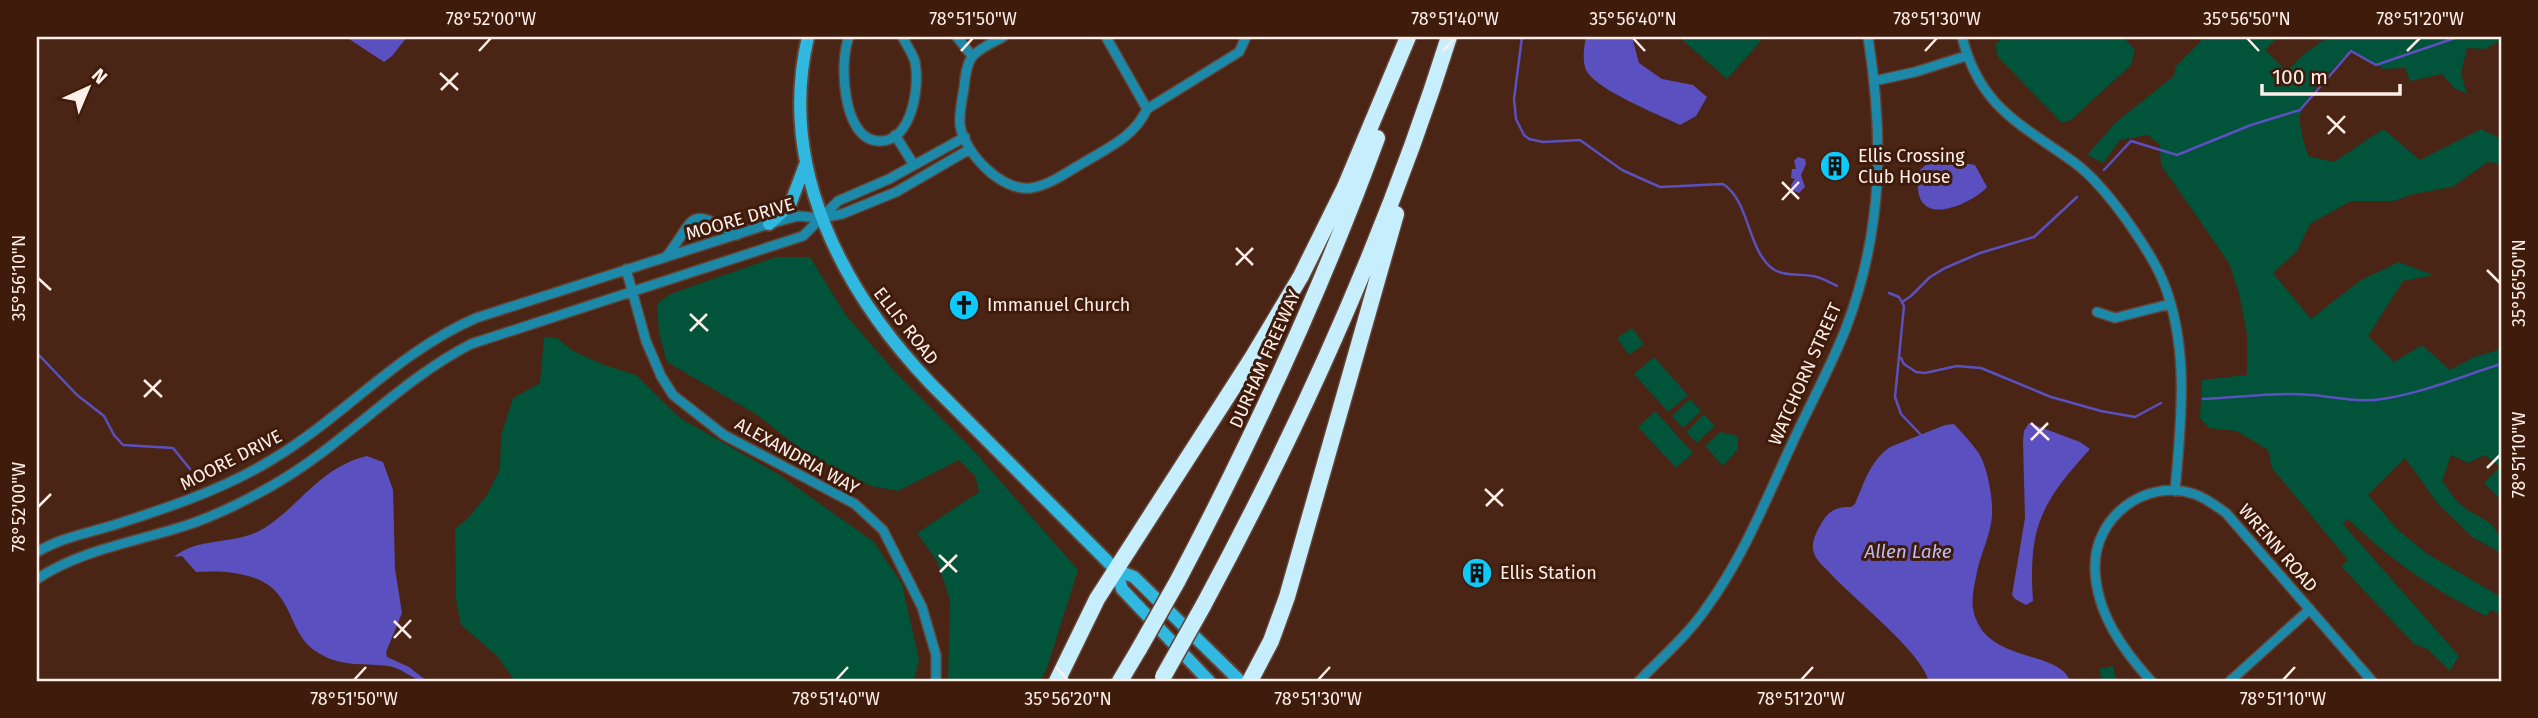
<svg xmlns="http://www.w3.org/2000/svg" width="2538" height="718" font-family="'Fira Sans',sans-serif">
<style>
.green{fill:#015339}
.water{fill:#5b50bf}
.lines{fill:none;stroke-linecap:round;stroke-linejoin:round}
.stream{stroke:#5b50bf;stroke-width:2.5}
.street-casing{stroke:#634133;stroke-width:12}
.secondary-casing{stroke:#634133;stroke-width:16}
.highway-casing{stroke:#634133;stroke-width:19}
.street{stroke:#1c89a9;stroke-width:9}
.secondary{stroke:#31b8e0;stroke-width:12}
.highway{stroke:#c7eefd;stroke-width:16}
.highway-bridge-casing{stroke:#634133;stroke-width:19;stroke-linecap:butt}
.highway-bridge{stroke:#c7eefd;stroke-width:16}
.ticks{fill:none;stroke:#ffefe9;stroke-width:2.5}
.labels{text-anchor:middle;stroke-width:6;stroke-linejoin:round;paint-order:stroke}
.poi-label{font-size:18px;fill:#ffefe9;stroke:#3f1b0b;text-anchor:start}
.street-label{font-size:18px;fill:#ffefe9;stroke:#3f1b0b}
.water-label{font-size:19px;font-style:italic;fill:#babcf4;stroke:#3f1b0b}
.neatline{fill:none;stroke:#ffefe9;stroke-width:2.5}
.ticks-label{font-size:18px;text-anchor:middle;fill:#ffefe9}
</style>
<rect width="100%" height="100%" fill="#4a2515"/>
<path class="green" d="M1679,37H1757L1761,41L1727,79Z
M2005,37H2123L2135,50L2131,65L2071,120L2062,123L1998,57L1995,44Z
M2205,37H2278L2265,50L2287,71L2304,54L2328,37H2501V40L2485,49L2467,48L2461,74L2467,94L2454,88L2442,74L2410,81L2405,68L2384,69L2350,51C2336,66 2302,97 2300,117C2299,128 2305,145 2308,156L2334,162L2383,129L2420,160L2481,129L2501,139V164L2488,162L2452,187L2413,194L2394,201H2351L2310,224L2297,251L2273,273L2311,319L2361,280L2399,262L2433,275L2403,281L2368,336L2394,362L2422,345L2450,370L2474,357L2501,349V500L2484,483L2500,467L2485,455L2468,463L2451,455L2442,481C2448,488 2453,498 2460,504C2481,522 2501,518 2501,553L2472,537L2438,504L2405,458L2368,495L2397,529L2426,553L2501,597V615L2491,610L2486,616C2434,590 2390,560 2348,519L2343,524L2459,656L2450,671L2427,649L2414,644L2341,566L2348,560L2272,468L2268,450L2237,431L2209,428L2200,418L2202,380L2247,375V334L2239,293L2229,263L2161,165L2160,145L2148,135L2120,140L2103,163L2087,155L2116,122L2174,76L2176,66Z
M776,257H810L845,314L896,373L974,451L1078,570L1047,668L1040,681H948L950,600L937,561L917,533L979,492L975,476L959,460L898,491L871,486L805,453L759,416L667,362L659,333L657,304L670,294Z
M1632,328L1644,344L1629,355L1617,338Z
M544,337L557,338L573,351L604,365L636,375L680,418L778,474L874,542L902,584L919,659L914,681H515L497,656L461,625L456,600L455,529L467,519L487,495L500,469L501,436L513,398L540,383Z
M1654,357L1688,395L1668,412L1634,374Z
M1690,399L1701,411L1683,428L1672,416Z
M1655,411L1693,453L1676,468L1638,427Z
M1704,414L1715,426L1697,443L1686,432Z
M1720,432L1738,436V449L1723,466L1705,446Z
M2113,666L2116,681H2102L2099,669Z"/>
<path class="water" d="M346,37H407L392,56L384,62Z
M1586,37H1632L1639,63L1662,79L1693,85L1707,97L1696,116L1680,125C1658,114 1596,90 1586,70C1582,60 1584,46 1586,37Z
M1798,157L1805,159L1806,164L1801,175L1805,187L1799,193L1792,190L1791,185L1795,179L1791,178L1792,169H1796L1794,161Z
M1963,163L1975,165L1987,187C1976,200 1936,220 1923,203C1916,195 1918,180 1919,171L1927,164Z
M2029,423L2080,442L2090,449C2041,503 2028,527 2033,601L2026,605L2015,599L2012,595L2025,518L2023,441L2024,431Z
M1954,424C1963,434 1974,445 1981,457C1988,472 1993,498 1992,515C1991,536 1979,556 1976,577C1973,591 1970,606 1976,619C1992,662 2059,651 2070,681H1929C1919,649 1853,599 1828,571C1822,565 1814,558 1813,549C1812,540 1817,531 1821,524C1828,511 1837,506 1851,507L1855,504C1864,483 1870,461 1890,447L1945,425Z
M367,456L383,462L393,490L395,569L402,613L386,652L387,657L409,667L427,681C413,681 403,668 388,666C367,663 345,667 324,656C293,641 296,615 277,593C260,572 221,570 196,572L182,556L174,557C197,537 235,545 261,530C298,509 319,467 367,456Z"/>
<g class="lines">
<path class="stream" d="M1522,37L1514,99L1516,119L1524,135L1529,139L1543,142L1580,140L1622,170L1660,187L1723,184C1750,201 1747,250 1773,269C1785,277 1803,273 1817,277C1824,279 1831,283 1837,286
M2104,170L2131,141L2177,155L2251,125L2300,110L2351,51L2376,65L2458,37
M1889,293L1899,297L1904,306L1895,397L1901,414L1922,436
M1902,302L1911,296L1930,277L1945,268L1980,253L2034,237L2077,197
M37,353L77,395L104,416L114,435L123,445L173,448L190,469
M1901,358L1904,364L1916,372L1925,373L1957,366L1981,368L2051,397L2101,411L2135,417L2161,403
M2203,399C2239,397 2276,392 2312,395C2335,397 2358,403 2382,399C2423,393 2462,376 2501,364"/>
<g class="street-casing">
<path id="street" d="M849,37C839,61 842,139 878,141C912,143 920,87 915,62C913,54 907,46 903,38L905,37
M957,37L972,56
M1003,37C994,42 979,48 972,57C966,65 965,78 964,88C962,99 959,113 960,125C964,152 1001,192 1031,188C1051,185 1070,170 1088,160C1112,146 1135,135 1147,109
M1106,37L1147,109
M1962,37C1980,108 2021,124 2075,163C2095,178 2113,201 2128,222C2141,241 2154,260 2163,281C2190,347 2181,422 2175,491
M1874,81L1915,72L1966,56
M1147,109L1239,52L1246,37
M895,135L914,165
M666,257C696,221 684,203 737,235
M626,269L646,341L661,376L673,395L724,435L855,504L883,530L922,607L936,655V681
M2097,312L2115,318L2170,304
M37,552C62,537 89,533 117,524C167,508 215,492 261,466C337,424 395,353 476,318L769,224L798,216L821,218L842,214L896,192L970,149
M37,579C78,551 134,542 181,527C211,518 241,503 268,488C341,448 397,382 471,344L803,236L838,201L889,179L965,137
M1639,681C1662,657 1688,635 1707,607C1742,559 1765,502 1790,448C1808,408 1830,369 1846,328C1883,231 1884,138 1868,37
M2151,681C2123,650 2096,613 2095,568C2094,517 2145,478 2194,494C2206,498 2216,506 2226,513L2372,681
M2230,681L2310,609"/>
</g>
<g class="secondary-casing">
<path id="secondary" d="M808,37C777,168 843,292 931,384L1116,570L1134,577L1240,681
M769,224L790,205L805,165
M1116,570L1122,589L1209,681"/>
</g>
<g class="highway-casing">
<path id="highway" d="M1177,582C1253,438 1321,291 1377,138
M1203,606C1301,424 1387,234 1449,37
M1057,681L1097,599L1252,358L1301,276L1345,187L1408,37
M1120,681L1139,649
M1250,681L1271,641L1287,597L1396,214"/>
</g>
<use href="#street" class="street"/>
<use href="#secondary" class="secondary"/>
<use href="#highway" class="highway"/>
<g class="highway-bridge-casing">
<path id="highway-bridge" d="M1139,649L1177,582
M1163,677L1203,606"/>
</g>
<use href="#highway-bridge" class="highway-bridge"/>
</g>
<path class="ticks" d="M1633,38L1645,51M2247,38L2259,51M479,51L491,38M961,51L973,38M1443,51L1455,38M1925,51L1937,38M2407,51L2420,38M440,73L458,90M441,90L458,73M2327,116L2345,133M2328,134L2345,116M1782,182L1799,199M1782,200L1799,182M1236,248L1253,265M1236,265L1253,248M2487,270L2500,283M38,278L51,290M690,314L708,331M690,331L707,314M144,380L162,397M144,397L161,380M2031,423L2049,440M2031,440L2048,423M2487,468L2500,455M1485,489L1503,506M1486,506L1503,489M38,507L51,494M939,555L957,572M940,572L957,555M394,621L411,638M394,638L411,620M1056,667L1068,680M354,680L366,667M836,680L848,667M1318,680L1330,667M1801,680L1813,667M2283,680L2295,667"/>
<defs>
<g id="building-disc" transform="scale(1.575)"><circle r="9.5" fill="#0ecafa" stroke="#3f1b0b"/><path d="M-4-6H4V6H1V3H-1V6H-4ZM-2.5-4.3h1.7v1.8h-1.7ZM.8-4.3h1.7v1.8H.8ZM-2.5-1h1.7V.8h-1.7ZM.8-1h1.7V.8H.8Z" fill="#111"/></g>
<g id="church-disc" transform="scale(1.575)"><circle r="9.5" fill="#0ecafa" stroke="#3f1b0b"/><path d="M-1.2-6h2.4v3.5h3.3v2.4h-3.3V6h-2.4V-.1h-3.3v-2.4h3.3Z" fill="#111"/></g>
</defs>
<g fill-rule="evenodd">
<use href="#building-disc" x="1835" y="166"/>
<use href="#church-disc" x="964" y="305"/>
<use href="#building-disc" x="1477" y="573"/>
</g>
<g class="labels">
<g class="poi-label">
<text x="1858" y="162">Ellis Crossing<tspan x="1858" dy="21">Club House</tspan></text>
<text x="987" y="311">Immanuel Church</text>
<text x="1500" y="579">Ellis Station</text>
</g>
<g class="street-label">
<text transform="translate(740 219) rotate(-16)" y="6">MOORE DRIVE</text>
<text transform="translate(906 326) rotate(52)" y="6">ELLIS ROAD</text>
<text transform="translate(1265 359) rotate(-66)" y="6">DURHAM FREEWAY</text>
<text transform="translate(1805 374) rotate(-66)" y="6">WATCHORN STREET</text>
<text transform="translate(797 456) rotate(29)" y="6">ALEXANDRIA WAY</text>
<text transform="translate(231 460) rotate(-27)" y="6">MOORE DRIVE</text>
<text transform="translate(2278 548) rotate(49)" y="6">WRENN ROAD</text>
</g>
<g class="water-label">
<text x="1908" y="558">Allen Lake</text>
</g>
</g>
<rect width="2538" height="718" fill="none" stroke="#3f1b0b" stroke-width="77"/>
<g transform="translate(88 88) rotate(44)" stroke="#3f1b0b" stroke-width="5" paint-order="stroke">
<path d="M0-5L12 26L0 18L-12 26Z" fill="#ffefe9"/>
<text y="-10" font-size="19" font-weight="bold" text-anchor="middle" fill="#ffefe9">N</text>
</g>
<path d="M2262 84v10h138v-10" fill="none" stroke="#ffefe9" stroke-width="3.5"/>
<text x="2272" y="84" font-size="21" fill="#ffefe9" stroke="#3f1b0b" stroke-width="5" paint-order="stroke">100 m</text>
<rect x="38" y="38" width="2462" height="642" class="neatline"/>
<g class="ticks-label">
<text x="491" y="25">78°52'00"W</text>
<text x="973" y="25">78°51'50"W</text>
<text x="1455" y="25">78°51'40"W</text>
<text x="1633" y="25">35°56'40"N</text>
<text x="1937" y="25">78°51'30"W</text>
<text x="2247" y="25">35°56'50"N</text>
<text x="2420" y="25">78°51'20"W</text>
<text transform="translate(19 278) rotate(-90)" y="6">35°56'10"N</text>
<text transform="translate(2519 283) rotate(-90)" y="6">35°56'50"N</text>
<text transform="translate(2519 455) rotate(-90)" y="6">78°51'10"W</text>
<text transform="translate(19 507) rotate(-90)" y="6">78°52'00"W</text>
<text x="354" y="705">78°51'50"W</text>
<text x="836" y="705">78°51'40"W</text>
<text x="1068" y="705">35°56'20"N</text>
<text x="1318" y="705">78°51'30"W</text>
<text x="1801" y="705">78°51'20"W</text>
<text x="2283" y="705">78°51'10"W</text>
</g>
</svg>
